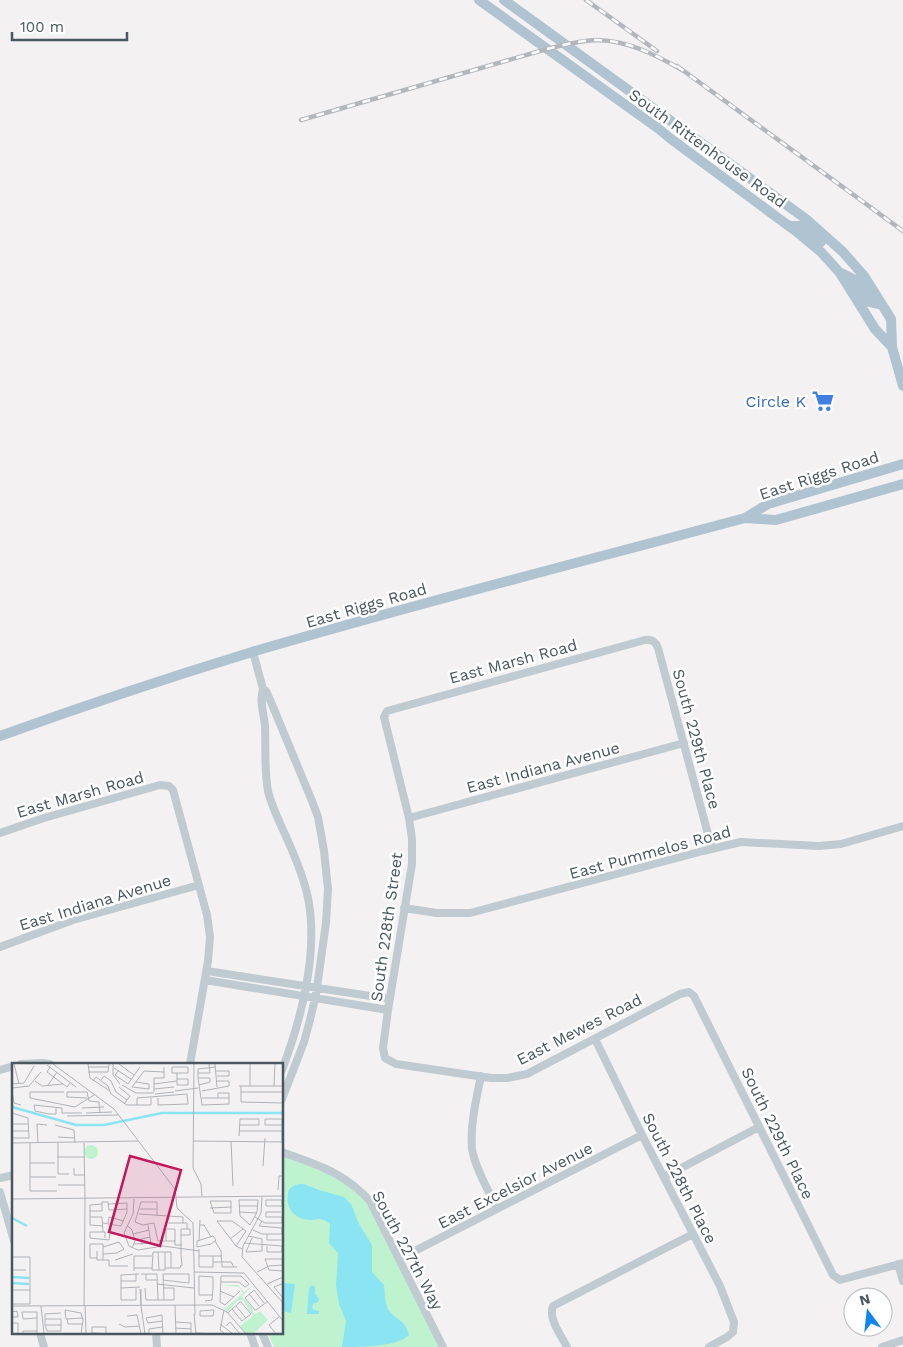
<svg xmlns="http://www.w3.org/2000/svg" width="903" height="1347" font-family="'Work Sans',sans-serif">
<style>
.green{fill:#bff2cf}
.water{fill:#8ae4f1}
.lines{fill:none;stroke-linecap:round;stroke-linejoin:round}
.minor{stroke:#bfcad1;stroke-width:8}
.major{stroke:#b0c3d1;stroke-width:10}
.rail-casing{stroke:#b3b7bc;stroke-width:4.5}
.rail{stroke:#fff;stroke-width:2.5;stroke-dasharray:8;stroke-linecap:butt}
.labels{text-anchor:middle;stroke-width:5;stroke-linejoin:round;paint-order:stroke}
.street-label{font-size:16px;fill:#485760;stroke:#fff}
.shop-label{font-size:16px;fill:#366cbe;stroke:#fff;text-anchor:end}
.inset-river{fill:none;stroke:#8ae4f1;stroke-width:2.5}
.inset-road{fill:none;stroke:#afb3b8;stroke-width:1}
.view{fill:#c2185b;fill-opacity:0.15;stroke:#c2185b;stroke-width:2.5}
.inset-edge{fill:none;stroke:#485760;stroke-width:2.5}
</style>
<rect width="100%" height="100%" fill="#f4f1f2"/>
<path class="green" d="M283,1156L337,1177L366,1201L440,1347H274L268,1333H282Z"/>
<path class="water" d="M299,1184H304L319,1190L344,1197L351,1204L359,1224L372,1245V1272L384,1285C385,1293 384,1301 388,1309C395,1320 405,1319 409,1335C397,1347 361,1347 342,1347L346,1321L339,1304L336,1285L338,1253L329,1243L330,1224C328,1222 326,1220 323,1220C319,1218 315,1220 311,1220C296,1220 285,1209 288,1194C288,1188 294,1185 299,1184Z
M283,1283L295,1284L291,1313L283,1311Z
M312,1285L315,1287V1294L319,1299L318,1302L313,1304L312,1308L314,1310L319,1311V1313L318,1314H307L309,1288Z"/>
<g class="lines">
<path class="minor" d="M253,652L263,689L266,691L271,702L312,801L318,817L324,851L328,889L326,923L316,994L310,1020L304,1042L282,1099
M263,689C259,701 264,714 265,726C266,748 264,770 268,791C272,808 281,825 288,841C296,859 304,878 308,898C319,952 301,1020 282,1070
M409,818L684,743
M0,833L44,818L160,785L169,786L173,790L207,915L210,937L208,961L190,1064
M712,849L658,648C656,642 652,639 645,640L387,711L384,717L409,818L412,839V864L388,1010L383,1048L385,1058L396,1064L491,1078H507L527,1074L680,994L689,992L694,996L833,1275L840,1280L903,1263
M404,908L437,913H470L703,851L741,842L819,846L841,844L903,826
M0,947L73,920L199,885
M207,971L390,999
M205,980L388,1010
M595,1039L642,1135L720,1286L734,1322L733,1332L727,1337L709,1347
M21,1064L42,1063L50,1064
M0,1070L14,1066
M481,1076C476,1100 470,1125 472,1149C475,1168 489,1191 497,1209
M282,1152C317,1165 344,1172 370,1201L443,1347
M664,1177L759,1127
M0,1178L14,1175
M0,1192L14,1241
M399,1259L642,1135
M898,1264L903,1281
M40,1333L44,1347
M156,1333L157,1347
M250,1333L255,1347
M262,1333L268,1347
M567,1347C561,1335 548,1319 553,1306L693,1234
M882,1347L903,1340"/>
<path class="major" d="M479,0L659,129L671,139L797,232L821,252L840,273L875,329L892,347
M504,0L806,219L843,252L864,276L891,319L892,347L903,386
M789,226H803L821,242
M841,273L855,280L869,302L882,305
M745,518L776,520L903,484
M0,736C83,706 167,678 252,652C415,604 581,562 745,518L768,504L903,464"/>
<g class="rail-casing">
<path id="rail" d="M586,0L657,51
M677,66L903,231
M301,120L547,49C564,45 581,40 598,40C629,41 656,55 682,70"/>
</g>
<use href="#rail" class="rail"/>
</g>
<defs>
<g id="supermarket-bare" transform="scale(1.725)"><path d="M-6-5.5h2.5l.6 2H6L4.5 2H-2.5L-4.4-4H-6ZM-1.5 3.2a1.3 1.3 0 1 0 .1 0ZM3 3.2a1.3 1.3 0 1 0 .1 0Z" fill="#3f7fe0" stroke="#fff" stroke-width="2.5" paint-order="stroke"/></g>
</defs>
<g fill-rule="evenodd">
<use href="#supermarket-bare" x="823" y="401"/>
</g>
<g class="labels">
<g class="street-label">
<text transform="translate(708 148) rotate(36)" y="6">South Rittenhouse Road</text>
<text transform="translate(819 475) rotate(-18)" y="6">East Riggs Road</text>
<text transform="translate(366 605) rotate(-16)" y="6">East Riggs Road</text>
<text transform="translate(513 661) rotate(-15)" y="6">East Marsh Road</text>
<text transform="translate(697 739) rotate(75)" y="6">South 229th Place</text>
<text transform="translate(543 767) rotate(-15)" y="6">East Indiana Avenue</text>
<text transform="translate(80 794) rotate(-16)" y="6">East Marsh Road</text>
<text transform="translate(650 852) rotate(-15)" y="6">East Pummelos Road</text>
<text transform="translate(95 902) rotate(-17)" y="6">East Indiana Avenue</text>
<text transform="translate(386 927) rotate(-82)" y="6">South 228th Street</text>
<text transform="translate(579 1029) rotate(-27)" y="6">East Mewes Road</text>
<text transform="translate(778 1133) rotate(64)" y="6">South 229th Place</text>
<text transform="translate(680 1178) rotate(63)" y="6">South 228th Place</text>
<text transform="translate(515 1185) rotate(-27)" y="6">East Excelsior Avenue</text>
<text transform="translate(408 1250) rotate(62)" y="6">South 227th Way</text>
</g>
<g class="shop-label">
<text x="806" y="407">Circle K</text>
</g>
</g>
<g transform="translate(12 1063)">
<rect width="271" height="271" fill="#f4f1f2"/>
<path d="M72 89a7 7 0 1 1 14 0a7 7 0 1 1-14 0ZM209,222H226L232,229L241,222L230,233L240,245L242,252L248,248L256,257L241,271H234L228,263L241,253L231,237H226L216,249L210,244L214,245L231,230L227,224Z" fill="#bff2cf"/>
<path class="inset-river" d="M0,44L64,62H92L150,50H272M0,155L15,163M0,214L17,215M0,220L17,221"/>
<path class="inset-road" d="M2,1L7,21M41,1L102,46L163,126M76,1L78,15L98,28M101,1V12L108,21M107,1L122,12M182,1L181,105L189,121L190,133M203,1L205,24M238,1V23M35,2L64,24M38,4L35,9L55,24L58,20M76,4H96M160,4H176V10H160ZM203,4L186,6V15L190,42L217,41V30H206V35M102,5L119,16M107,7L103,12L116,21L128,4M204,8H217V13H205M76,9H96L97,1M165,10V22H176V16H165M186,10H198L197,1M186,15H198V19L187,22M89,17L92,13L99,18L104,29L115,37M23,18L30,23L51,21M81,18L84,14L96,23L99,31L115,42H139V35M124,19L137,21V26L120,24L132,8L152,9M0,21L12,20L22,3M142,21L165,18M36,22L45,9M110,22L124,30H142M227,23H272M229,23V39L272,40M262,23L263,1M107,24L118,33L112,41M0,25L17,23L29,9M142,26L162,24M163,28L186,25M190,28L217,23V18H205M0,29L2,40L9,42M52,29H18V35L63,44L82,32M142,29V15H152V4M229,29H272M143,31L162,29M75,35L55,34V29H75L77,38L87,39L88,50M190,35H217M125,42V35L175,31L176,41L146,42V35M44,45V51H37L23,48L22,42L50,45V50H70M70,45L92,44M0,50L16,55L17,75H0M74,50L100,49M55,53L106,52M0,61H16M43,62L62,67L63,80M0,68H16M228,68H270M227,73L228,57V56H247V62H228M46,74L62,75M181,78L272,79M219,78L221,123M270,78V56H253V62H270M0,80L126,78M18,80V128H45M26,80L25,61L35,62M46,80V111H57M72,80L73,136M45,94H73M18,100H43M251,103L253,75M62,105V112H73M18,114H44M46,122H73M163,124L165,145L181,160L182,200M266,127L267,113H272M250,134L249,150L231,183L230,194L272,241M0,136L272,133M122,136L121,151L112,170L117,183L126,187L151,183L187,188M227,137H246L245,149L238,162L228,153ZM254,137H270V143H254ZM198,138H219V150H202ZM90,141L78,142V162L91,163M227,143H246M198,145L219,144M128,146H144M78,148H90V139H96L97,147L115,146M227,149L245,150M127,151L171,154V160M145,152V139H129L123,159L131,162L142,160L146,178H163M78,154H90L91,169M243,154L253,160H270V154H254M254,154V149H269M91,160L109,163L115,149V140L96,141M96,160L97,154L112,158M156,160H175V166M115,162L120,167L123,178L120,185M187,162H192L199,174M241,167L250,171H270V165L247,163L250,158M121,171L137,167M255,171V177H270M169,172H178V166H169V191L170,203M201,173L204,177L199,181L185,184V178ZM236,173L250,176V188L234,189L240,175M93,175V169H78V175L97,177L99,160M218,176L231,166M154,178V166H163V182H170M187,178L188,157M203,178L209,188L210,204H225M232,180L270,183V189H255V183M122,181L139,180L136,162M130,182L129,176L138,174M224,183L234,168L220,158H205L224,183L230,186M91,184L107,179L112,186L105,190L91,191M187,186V204H201V193M85,188V197H97V203H116M146,189L147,207M153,189V207H140L141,189H159V205M187,193H209M0,194H18V241H0M85,195H78V181H91V197M103,197L121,191M201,199H219L222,204M182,200L183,252M0,203V207H14M122,205H140M153,205H168L169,202M122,208V193H140M271,208L257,207L253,196H270L271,202V214M182,209L232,210L272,259M245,209L257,203L271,202M129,211H145L146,237M134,211V217H145M151,217L177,220V211H151L152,237M109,218H124V211M209,219H227L233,224L237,221L229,213H209L208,239L213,242L228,228M272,220L262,224L272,236M145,221L182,225M255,221L271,214M109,225L128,224M124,225V237H109V212L127,211M133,225L134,237H162V225H152M128,226L129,242V226M0,227H18M208,228L222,234M237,231L247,243M193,238L200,237L201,224V214L187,213V232H201M252,240L242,227L233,235L243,247H244L256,238M73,242L74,271M163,242L164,271M0,243L200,242L215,249L234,271M29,243L32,271M72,243L73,136M129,243L133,271M224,243L234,255M202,247L201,253H188V248ZM212,247L208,267L213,271M0,249L5,248L6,254H0M216,250L218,248L228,239H229L239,251L230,258L220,246M182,251L184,271M115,253L125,252L129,271M25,255L11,256L10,249H25V271M33,256H49V268H35L33,262V251L49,250M55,256L56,261H70M150,258L136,260L134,255L150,252V253L151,271M163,259L179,260V271M0,260H6V271M107,261L113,264L128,263M208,261L221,271M33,262H49M214,263L218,259L228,271M163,265L179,266M80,270L98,271M184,270L205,271M11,271V268H25M69,271L71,257V255H70L69,250L53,247L54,256L71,255M80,271V264H94V270M137,271V266L150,264M264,271L257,262L268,253"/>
<path class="view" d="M118,93L169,107L148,183L97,169Z"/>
<rect width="271" height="271" class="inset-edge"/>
</g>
<g transform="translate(868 1312) rotate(345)"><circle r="24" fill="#ffffff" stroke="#b6bcbf"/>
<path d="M0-4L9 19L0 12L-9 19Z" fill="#1084ef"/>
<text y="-8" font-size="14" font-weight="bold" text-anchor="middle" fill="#485760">N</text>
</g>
<path d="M12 32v8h115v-8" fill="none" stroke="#485760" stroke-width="2.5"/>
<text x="20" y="32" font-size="15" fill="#485760" stroke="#ffffff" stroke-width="4" paint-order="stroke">100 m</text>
</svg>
